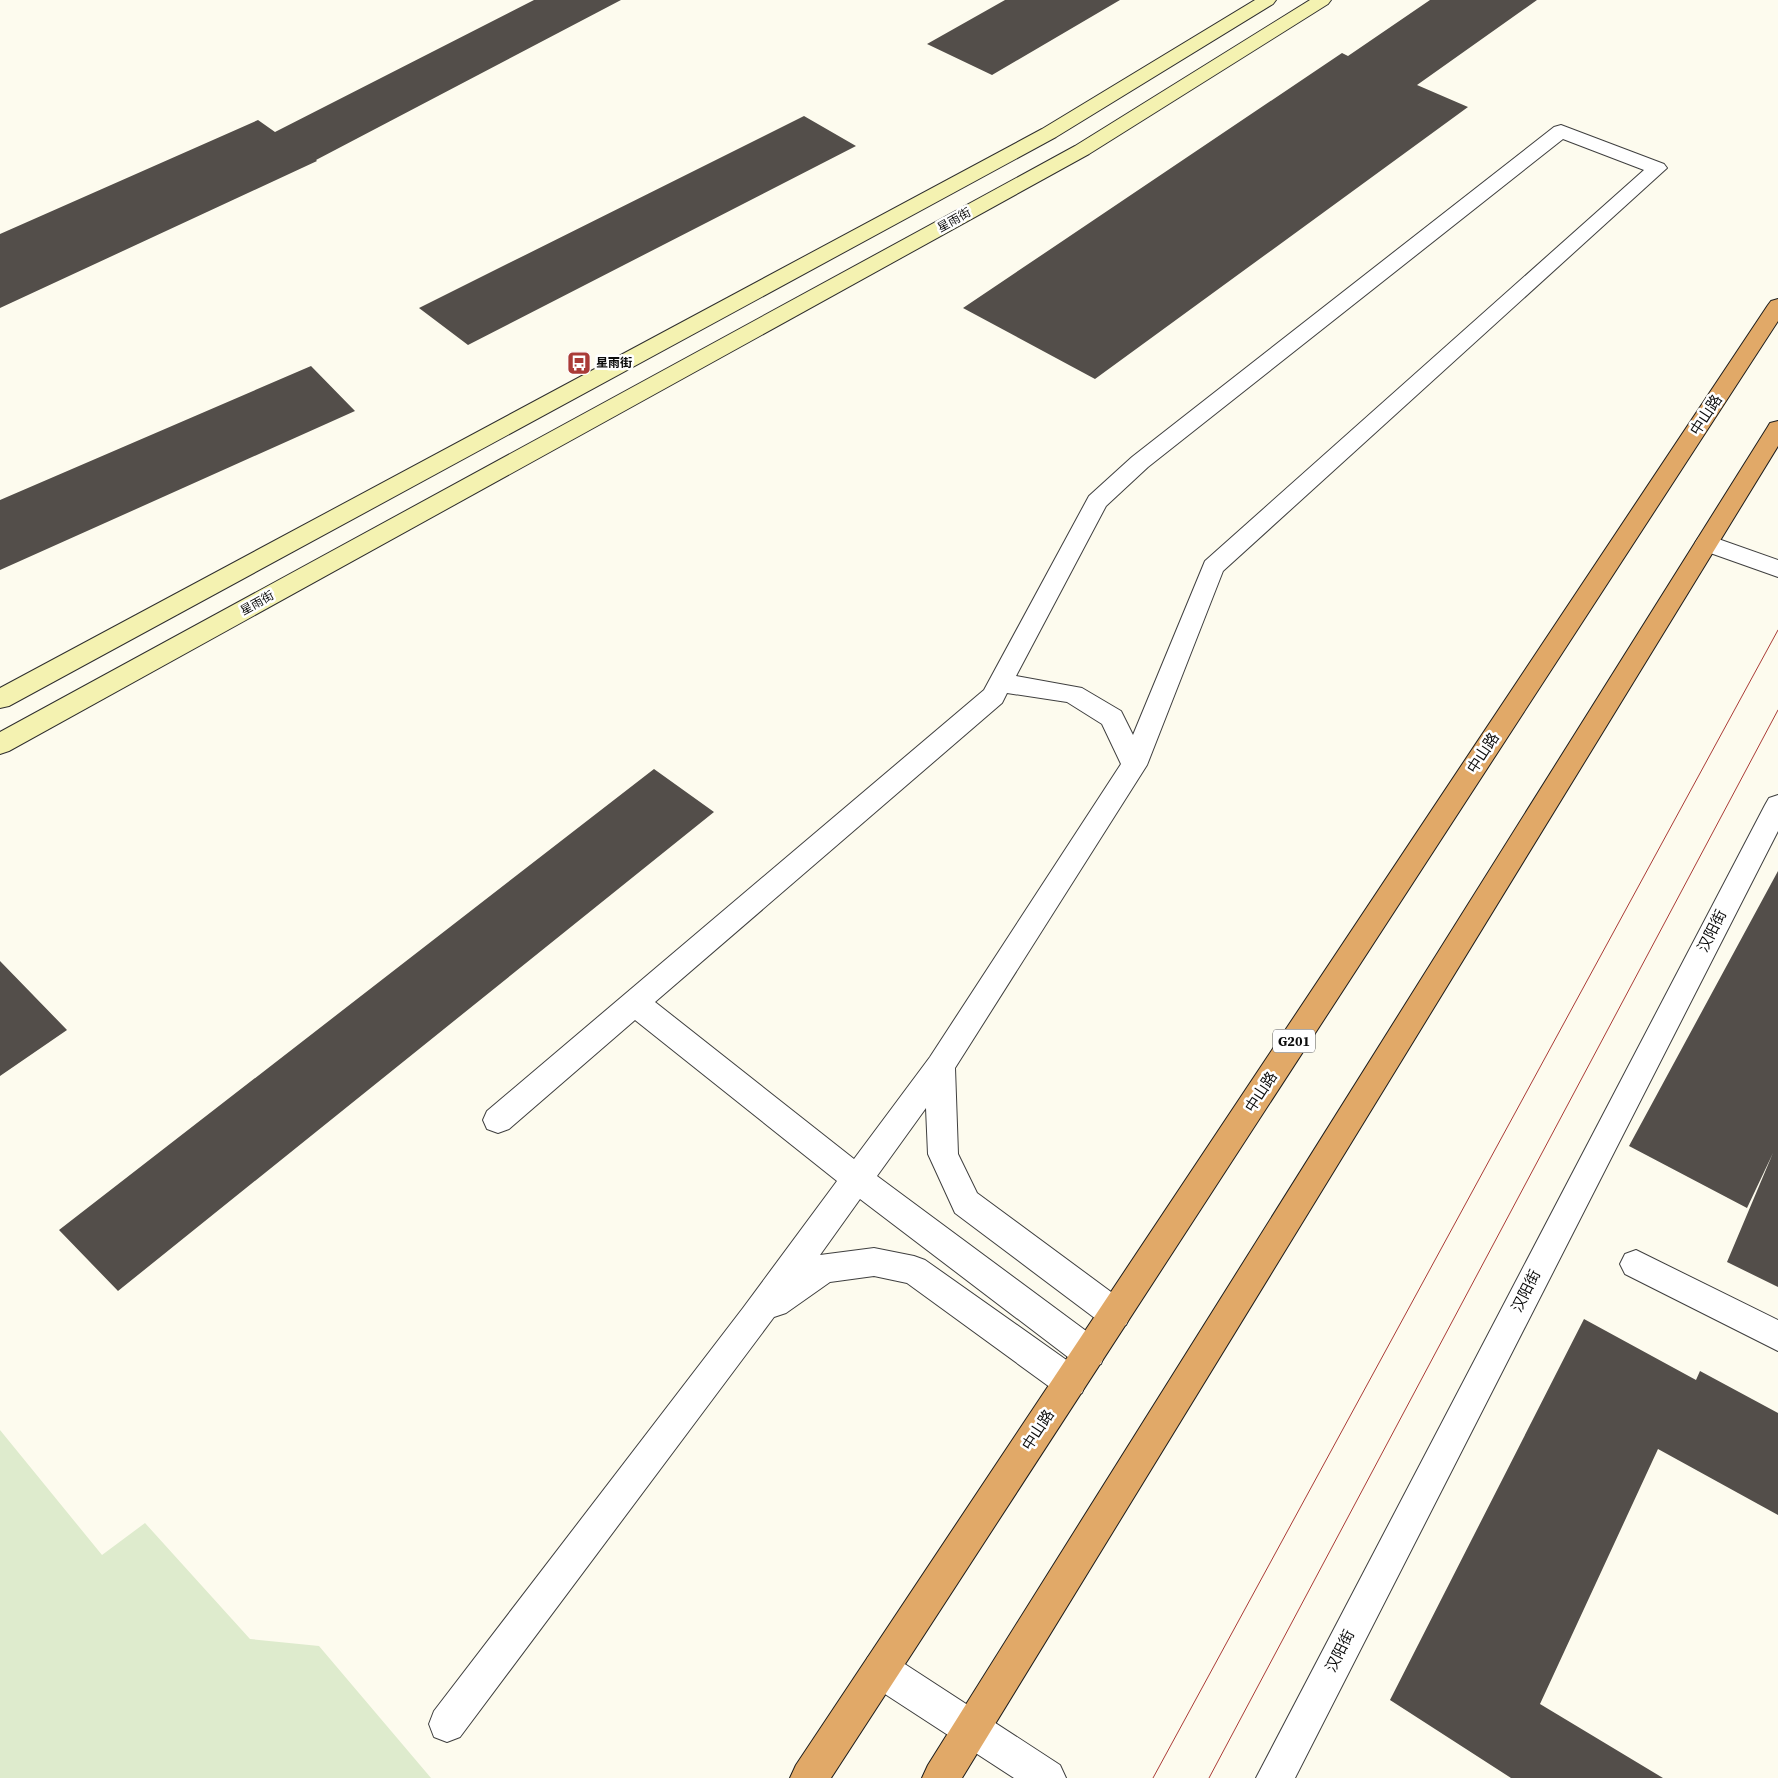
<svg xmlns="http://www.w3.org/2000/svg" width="1778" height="1778" font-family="'Source Serif 4','Noto Sans SC',serif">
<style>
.pitch{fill:#deebcd}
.building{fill:#534e4a}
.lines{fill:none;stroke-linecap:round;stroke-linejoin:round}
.lane-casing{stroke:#3f3f3f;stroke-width:2}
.street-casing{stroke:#3f3f3f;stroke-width:2}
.secondary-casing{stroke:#2e2e2e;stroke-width:2}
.highway-casing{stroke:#1d1d1d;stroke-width:2}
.lane{fill:#fff;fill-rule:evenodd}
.street{fill:#fff;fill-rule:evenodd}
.secondary{fill:#f4f2b1;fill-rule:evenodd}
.highway{fill:#e1a968;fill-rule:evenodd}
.tram{stroke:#aa3b37;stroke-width:1}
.labels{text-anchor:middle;stroke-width:5;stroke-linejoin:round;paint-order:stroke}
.far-street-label{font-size:12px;fill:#0c0c0c;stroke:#fff}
.far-poi-label{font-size:12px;font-weight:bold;fill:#0c0c0c;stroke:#fff;text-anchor:start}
.shield{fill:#fff;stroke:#555;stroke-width:1}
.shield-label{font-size:14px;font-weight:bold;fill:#0c0c0c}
.street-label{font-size:15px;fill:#0c0c0c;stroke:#fff}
</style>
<rect width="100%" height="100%" fill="#fdfbee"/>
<path class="pitch" d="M0,1430L102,1555L145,1523L250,1639L319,1646L431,1778H0Z"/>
<path class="building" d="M534,0H621L316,160L317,161L0,308V234L258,120L275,132Z
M1005,0H1120L992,75L927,44Z
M1430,0H1537L1417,85L1468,107L1095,379L963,308L1342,53L1348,56Z
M804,116L856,146L468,345L419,308Z
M311,366L355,411L0,570V500Z
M654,769L714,812L118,1291L59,1230Z
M1778,871V1287L1727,1262L1773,1153L1747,1208L1629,1146Z
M0,961L67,1030L0,1076Z
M1584,1319L1696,1380L1700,1371L1778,1413V1515L1658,1449L1540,1704L1663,1778H1511L1390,1700Z"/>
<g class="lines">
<g class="lane-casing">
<path id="lane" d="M1561,125L1664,164L1667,168L1223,571L1147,765L955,1068L958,1154L977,1193L1126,1303L1131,1314L1126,1325L1115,1329L1104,1325L955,1213L928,1154L926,1108L877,1176L1101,1342L1105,1353L1101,1364L1089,1368L1077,1364L860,1199L820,1255L874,1248L914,1256L925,1260L1082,1371L1086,1382L1082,1393L1070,1398L1058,1393L907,1283L874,1276L830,1282L786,1313L774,1317L460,1737L447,1742L434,1737L429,1724L434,1711L743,1308L837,1181L635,1020L509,1129L498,1133L487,1129L483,1120L487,1111L984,690L1089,496L1132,457L1554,127ZM1563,139L1644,170L1205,561L1133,735L1121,711L1082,688L1016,676L1106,506L1148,467ZM1007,693L1067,702L1102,724L1121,764L930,1057L854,1159L655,1002L1002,703Z
M1636,1250L1778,1320V1351L1625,1274L1620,1264L1625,1254Z"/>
</g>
<g class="street-casing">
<path id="street" d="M1707,535L1778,560V577L1699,549L1695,543L1699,537Z
M1778,795V831L1295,1778H1256L1765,805L1769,798Z
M881,1652L894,1657L1060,1765L1066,1778H1014L868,1683L863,1670L868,1657Z"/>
</g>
<g class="secondary-casing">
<path id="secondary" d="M1255,0H1276L1273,4L1056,137L9,706L0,708V688L1042,129Z
M1310,0H1331L1328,4L1089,154L9,751L0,754V732L1075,146Z"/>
</g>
<g class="highway-casing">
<path id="highway" d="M1778,299V321L831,1778H790L796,1765L1768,305L1771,301Z
M1778,421V446L962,1778H922L928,1765L1767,428L1770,423Z"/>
</g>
<use href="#lane" class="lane"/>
<use href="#street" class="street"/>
<use href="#secondary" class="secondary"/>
<use href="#highway" class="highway"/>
<path class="tram" d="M1153,1778L1778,630
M1209,1778L1778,710"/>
</g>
<defs>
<g id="bus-square" transform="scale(1.25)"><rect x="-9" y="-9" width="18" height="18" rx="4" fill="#aa3b37" stroke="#fff"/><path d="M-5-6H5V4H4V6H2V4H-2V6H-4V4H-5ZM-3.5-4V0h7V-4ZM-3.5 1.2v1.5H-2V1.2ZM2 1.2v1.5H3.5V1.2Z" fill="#fff"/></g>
</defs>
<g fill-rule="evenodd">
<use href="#bus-square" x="579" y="363"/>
</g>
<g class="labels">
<g class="far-street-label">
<text transform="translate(954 220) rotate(-29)" y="4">星雨街</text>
<text transform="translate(257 603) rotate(-29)" y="4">星雨街</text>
</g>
<g class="far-poi-label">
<text x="596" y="367">星雨街</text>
</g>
<rect class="shield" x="1273" y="1029.5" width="42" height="23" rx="4"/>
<g class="shield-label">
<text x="1294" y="1046">G201</text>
</g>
<g class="street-label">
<text transform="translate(1706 415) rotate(-57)" y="5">中山路</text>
<text transform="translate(1483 753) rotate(-57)" y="5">中山路</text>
<text transform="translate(1712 931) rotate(-63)" y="5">汉阳街</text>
<text transform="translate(1261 1092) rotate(-57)" y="5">中山路</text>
<text transform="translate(1526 1291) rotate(-63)" y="5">汉阳街</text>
<text transform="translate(1038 1430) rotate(-57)" y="5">中山路</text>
<text transform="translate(1340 1651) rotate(-63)" y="5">汉阳街</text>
</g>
</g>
</svg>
